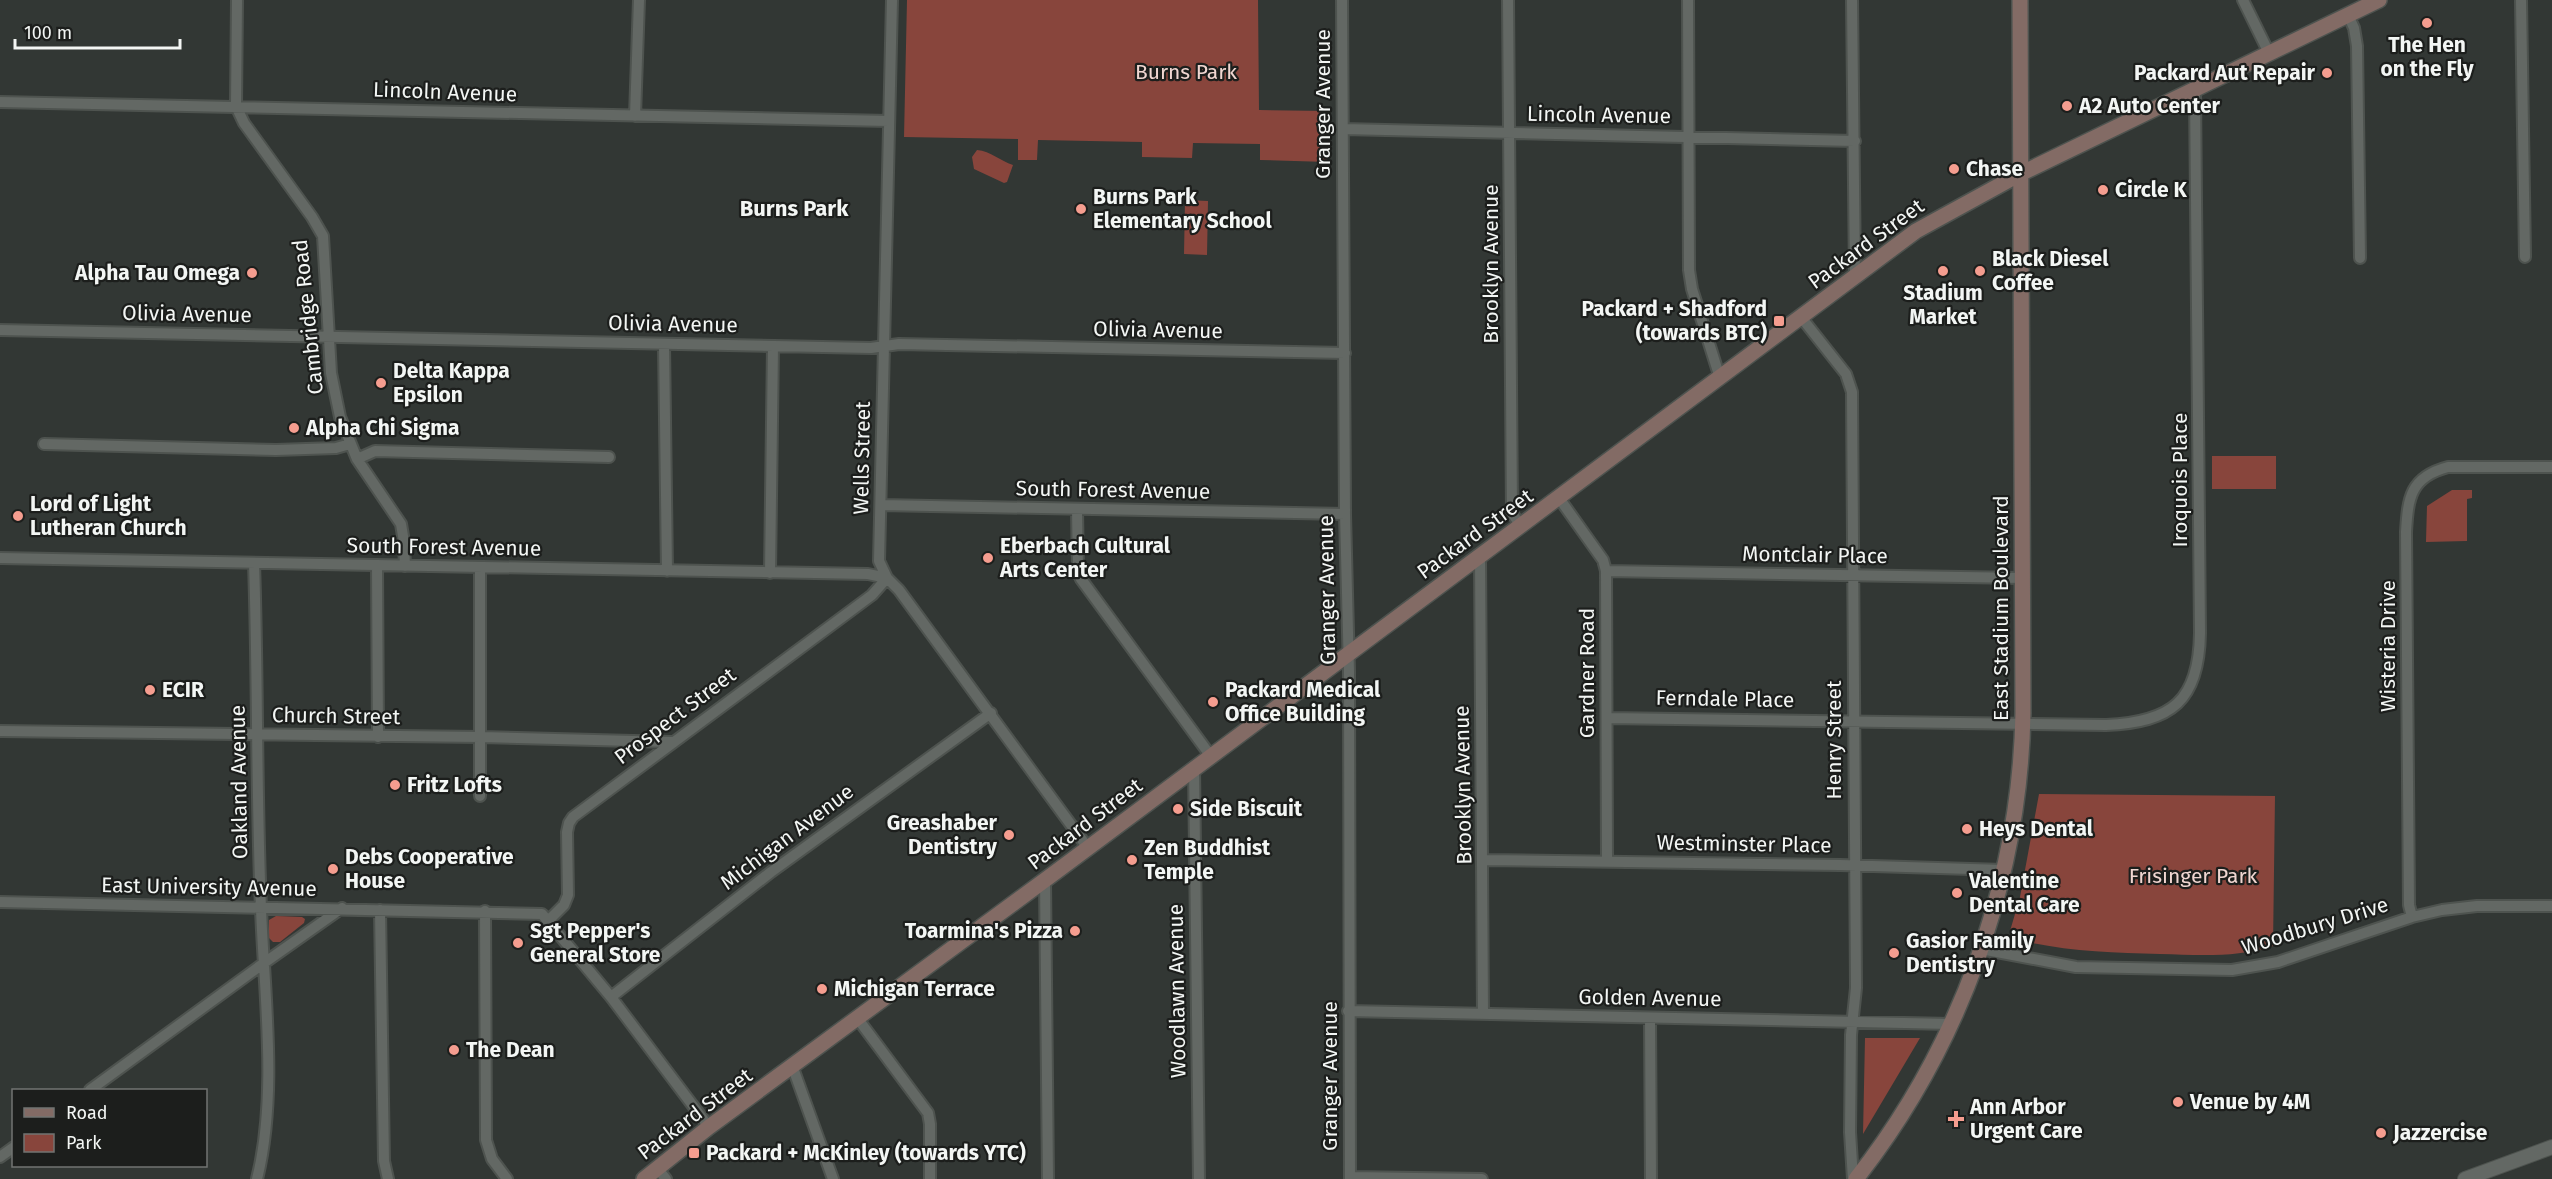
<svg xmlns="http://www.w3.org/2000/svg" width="2552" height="1179" font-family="'Fira Sans',sans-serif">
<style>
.green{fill:#88453c}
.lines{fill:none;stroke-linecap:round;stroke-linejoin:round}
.minor-casing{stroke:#4e534f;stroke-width:14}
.tertiary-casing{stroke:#4e534f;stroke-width:16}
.secondary-casing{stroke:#4e534f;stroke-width:18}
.minor{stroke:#636864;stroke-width:10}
.tertiary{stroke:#636864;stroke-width:14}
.secondary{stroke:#836b65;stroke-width:15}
.poi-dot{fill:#f59d8f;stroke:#1c1e1c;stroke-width:2}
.labels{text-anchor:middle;stroke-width:4.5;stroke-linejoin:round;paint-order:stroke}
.poi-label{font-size:21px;font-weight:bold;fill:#f3f6f4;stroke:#1c1e1c;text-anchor:start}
.park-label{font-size:21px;fill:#f0d6d1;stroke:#1c1e1c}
.street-label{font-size:21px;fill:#f3f6f4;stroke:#1c1e1c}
.neighbourhood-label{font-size:22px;font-weight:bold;fill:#f3f6f4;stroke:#1c1e1c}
</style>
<rect width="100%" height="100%" fill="#323734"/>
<path class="green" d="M907,0H1258L1259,110L1327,111V162L1260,160V144L1193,143L1192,158L1142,157V142L1038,140L1037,160H1018V139L904,137Z
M977,150C991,151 1000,161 1013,165L1007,182L1004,183L974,169L972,157Z
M1185,200L1208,201L1207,255L1184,254Z
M2212,456H2276V489H2212Z
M2452,490H2472V498L2467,499V541L2426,542L2427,506Z
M2039,794L2275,796L2273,946C2236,958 2199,955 2160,954C2110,953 2062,951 2014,939L2010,931L2020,897Z
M276,916L302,917L305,919L304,923L280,942H273L269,938V920Z
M1865,1038H1920L1863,1134Z"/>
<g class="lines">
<g class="minor-casing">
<path id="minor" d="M237,0L236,106L244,123L312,217L323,236L331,373L340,417L357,459L401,524L404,542L405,566
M892,0L879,561L887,578L899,590L1088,848
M1342,0L1345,514L1349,672L1350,1179
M1508,0L1512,513L1521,526
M1688,0L1689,270L1692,289L1720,378
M1852,0L1855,277
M2243,0L2269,53
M2521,0L2525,257
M2348,15L2354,28L2357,46L2360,258
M0,102L889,121
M635,116L639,0
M1343,129L1855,141
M1801,317L1846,374L1852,392L1856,988L1851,1035L1850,1132L1853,1179
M0,330L871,348L899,344L1345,353
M664,344L667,571
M44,444L276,450L336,448L350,444
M357,459L375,451L609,457
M1559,498L1603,560L1606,571L1607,862
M881,505L1345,514
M1077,509L1078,572L1081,579L1210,755
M1480,556L1483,1014
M0,558L868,574L887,578
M254,563C258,678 256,793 261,908C264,994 278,1094 257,1179
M377,565L378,737
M480,567V796
M1606,571L2023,578
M770,573L773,346
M1607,718L2106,725C2172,722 2199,701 2200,633L2195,91
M0,731L481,737L672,742
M1194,767L1199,1179
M1483,860L1840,865L2004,870
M1045,880L1048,1179
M0,902L542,914L611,997L709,1127
M380,910L384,1161L388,1179
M485,911L486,1140L492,1159L507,1179
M2412,917L2409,905L2406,532C2408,498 2410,477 2448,467H2552
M549,920L564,905L568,895L567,832L569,823L573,817L872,595L887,578
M1981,949L2076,967L2232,970L2278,962L2412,917L2442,910L2477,906H2552
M611,997L771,872L991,713
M1348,1011L1951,1024
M1650,1018L1651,1179
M858,1019L928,1113L930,1124V1179
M793,1068L833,1179
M90,1090L264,963L342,908
M0,1157L14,1147
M658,1169L666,1179
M1350,1177L1482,1179"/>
</g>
<g class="tertiary-casing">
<path id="tertiary" d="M2465,1179L2552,1147"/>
</g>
<g class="secondary-casing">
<path id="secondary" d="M644,1179L709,1127L1045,880L1916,231L2020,174L2379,0
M1856,1179C1960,1047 2020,881 2023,713L2020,0"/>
</g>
<use href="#minor" class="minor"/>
<use href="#tertiary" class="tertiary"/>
<use href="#secondary" class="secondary"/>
</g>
<g class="poi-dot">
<circle cx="2427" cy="23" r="6"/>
<circle cx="2327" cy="73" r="6"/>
<circle cx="2067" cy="106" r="6"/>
<circle cx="1954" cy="169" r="6"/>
<circle cx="2103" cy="190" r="6"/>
<circle cx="1081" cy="209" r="6"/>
<circle cx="1943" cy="271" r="6"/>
<circle cx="1980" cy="271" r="6"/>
<circle cx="252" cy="273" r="6"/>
<rect x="1773" y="315" width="12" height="12" rx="3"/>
<circle cx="381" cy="383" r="6"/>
<circle cx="294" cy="428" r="6"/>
<circle cx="18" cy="516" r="6"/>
<circle cx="988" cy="558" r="6"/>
<circle cx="150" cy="690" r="6"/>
<circle cx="1213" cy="702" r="6"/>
<circle cx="395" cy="785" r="6"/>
<circle cx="1178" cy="809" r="6"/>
<circle cx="1967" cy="829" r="6"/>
<circle cx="1009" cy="835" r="6"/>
<circle cx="1132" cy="860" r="6"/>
<circle cx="333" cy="869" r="6"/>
<circle cx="1957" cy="893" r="6"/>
<circle cx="1075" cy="931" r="6"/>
<circle cx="518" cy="943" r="6"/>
<circle cx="1894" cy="953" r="6"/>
<circle cx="822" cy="989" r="6"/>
<circle cx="454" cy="1050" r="6"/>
<circle cx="2178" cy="1102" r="6"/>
<path d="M1953 1110h6v6h6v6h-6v6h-6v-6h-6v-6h6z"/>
<circle cx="2381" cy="1133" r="6"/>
<rect x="688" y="1147" width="12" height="12" rx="3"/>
</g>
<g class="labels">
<g class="poi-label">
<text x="2427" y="52" text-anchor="middle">The Hen<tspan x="2427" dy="24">on the Fly</tspan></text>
<text x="2315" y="80" text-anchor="end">Packard Aut Repair</text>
<text x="2079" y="113">A2 Auto Center</text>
<text x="1966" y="176">Chase</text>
<text x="2115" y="197">Circle K</text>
<text x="1093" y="204">Burns Park<tspan x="1093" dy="24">Elementary School</tspan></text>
<text x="1992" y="266">Black Diesel<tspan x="1992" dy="24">Coffee</tspan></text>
<text x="240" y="280" text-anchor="end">Alpha Tau Omega</text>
<text x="1943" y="300" text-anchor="middle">Stadium<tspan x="1943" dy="24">Market</tspan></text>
<text x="1767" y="316" text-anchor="end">Packard + Shadford<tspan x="1767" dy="24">(towards BTC)</tspan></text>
<text x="393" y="378">Delta Kappa<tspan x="393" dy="24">Epsilon</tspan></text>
<text x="306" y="435">Alpha Chi Sigma</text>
<text x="30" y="511">Lord of Light<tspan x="30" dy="24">Lutheran Church</tspan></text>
<text x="1000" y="553">Eberbach Cultural<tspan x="1000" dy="24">Arts Center</tspan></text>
<text x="162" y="697">ECIR</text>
<text x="1225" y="697">Packard Medical<tspan x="1225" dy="24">Office Building</tspan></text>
<text x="407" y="792">Fritz Lofts</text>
<text x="1190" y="816">Side Biscuit</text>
<text x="997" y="830" text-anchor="end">Greashaber<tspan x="997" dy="24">Dentistry</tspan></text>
<text x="1979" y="836">Heys Dental</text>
<text x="1144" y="855">Zen Buddhist<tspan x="1144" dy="24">Temple</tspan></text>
<text x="345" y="864">Debs Cooperative<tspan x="345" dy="24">House</tspan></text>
<text x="1969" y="888">Valentine<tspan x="1969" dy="24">Dental Care</tspan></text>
<text x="530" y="938">Sgt Pepper's<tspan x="530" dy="24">General Store</tspan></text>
<text x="1063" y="938" text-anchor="end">Toarmina's Pizza</text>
<text x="1906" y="948">Gasior Family<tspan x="1906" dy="24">Dentistry</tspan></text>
<text x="834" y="996">Michigan Terrace</text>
<text x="466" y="1057">The Dean</text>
<text x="2190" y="1109">Venue by 4M</text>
<text x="1970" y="1114">Ann Arbor<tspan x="1970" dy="24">Urgent Care</tspan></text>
<text x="2393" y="1140">Jazzercise</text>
<text x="706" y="1160">Packard + McKinley (towards YTC)</text>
</g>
<g class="park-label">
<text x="1186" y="79">Burns Park</text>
<text x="2193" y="883">Frisinger Park</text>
</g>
<g class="street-label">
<text transform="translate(445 92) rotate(2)" y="7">Lincoln Avenue</text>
<text transform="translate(1323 104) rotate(-90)" y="7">Granger Avenue</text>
<text transform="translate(1599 115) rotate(1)" y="7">Lincoln Avenue</text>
<text transform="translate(1866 244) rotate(-36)" y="7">Packard Street</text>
<text transform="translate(1491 264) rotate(-90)" y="7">Brooklyn Avenue</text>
<text transform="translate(187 314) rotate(1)" y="7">Olivia Avenue</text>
<text transform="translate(308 317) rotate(-96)" y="7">Cambridge Road</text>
<text transform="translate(673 324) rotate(1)" y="7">Olivia Avenue</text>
<text transform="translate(1158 330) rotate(1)" y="7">Olivia Avenue</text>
<text transform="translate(862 458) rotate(-89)" y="7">Wells Street</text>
<text transform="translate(2180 480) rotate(-90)" y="7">Iroquois Place</text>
<text transform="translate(1113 490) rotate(1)" y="7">South Forest Avenue</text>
<text transform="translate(1475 534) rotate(-36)" y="7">Packard Street</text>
<text transform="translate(444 547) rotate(1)" y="7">South Forest Avenue</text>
<text transform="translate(1815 555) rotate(1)" y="7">Montclair Place</text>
<text transform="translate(1327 590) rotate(-91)" y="7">Granger Avenue</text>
<text transform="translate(2001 608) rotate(-90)" y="7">East Stadium Boulevard</text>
<text transform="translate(2388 646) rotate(-90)" y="7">Wisteria Drive</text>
<text transform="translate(1587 673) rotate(-90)" y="7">Gardner Road</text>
<text transform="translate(1725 699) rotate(1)" y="7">Ferndale Place</text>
<text transform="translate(336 716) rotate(1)" y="7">Church Street</text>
<text transform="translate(675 716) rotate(-37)" y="7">Prospect Street</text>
<text transform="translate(1834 740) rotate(-90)" y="7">Henry Street</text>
<text transform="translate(239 782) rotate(-91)" y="7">Oakland Avenue</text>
<text transform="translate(1463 785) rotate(-91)" y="7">Brooklyn Avenue</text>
<text transform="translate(1085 824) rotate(-37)" y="7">Packard Street</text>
<text transform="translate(787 837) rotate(-37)" y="7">Michigan Avenue</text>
<text transform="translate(1744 844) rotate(1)" y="7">Westminster Place</text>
<text transform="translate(209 887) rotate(1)" y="7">East University Avenue</text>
<text transform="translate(2315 926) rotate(-17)" y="7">Woodbury Drive</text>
<text transform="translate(1177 991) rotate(-91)" y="7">Woodlawn Avenue</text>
<text transform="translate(1650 998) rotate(1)" y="7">Golden Avenue</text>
<text transform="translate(1330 1076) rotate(-90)" y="7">Granger Avenue</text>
<text transform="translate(695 1114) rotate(-37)" y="7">Packard Street</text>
</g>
<g class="neighbourhood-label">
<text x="794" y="216">Burns Park</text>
</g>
</g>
<rect x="12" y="1089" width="195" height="78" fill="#1c1e1c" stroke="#727472" stroke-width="1.5"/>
<rect x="24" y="1108" width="30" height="9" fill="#836b65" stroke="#727472" stroke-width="1.5"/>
<text x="66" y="1119" font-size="18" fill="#f3f6f4">Road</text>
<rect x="24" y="1134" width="30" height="18" fill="#88453c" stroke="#727472" stroke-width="1.5"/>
<text x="66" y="1149" font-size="18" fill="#f3f6f4">Park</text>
<path d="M15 39v9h165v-9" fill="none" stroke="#f3f6f4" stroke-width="3"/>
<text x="24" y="39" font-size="18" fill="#f3f6f4" stroke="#1c1e1c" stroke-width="4.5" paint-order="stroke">100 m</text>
</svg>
